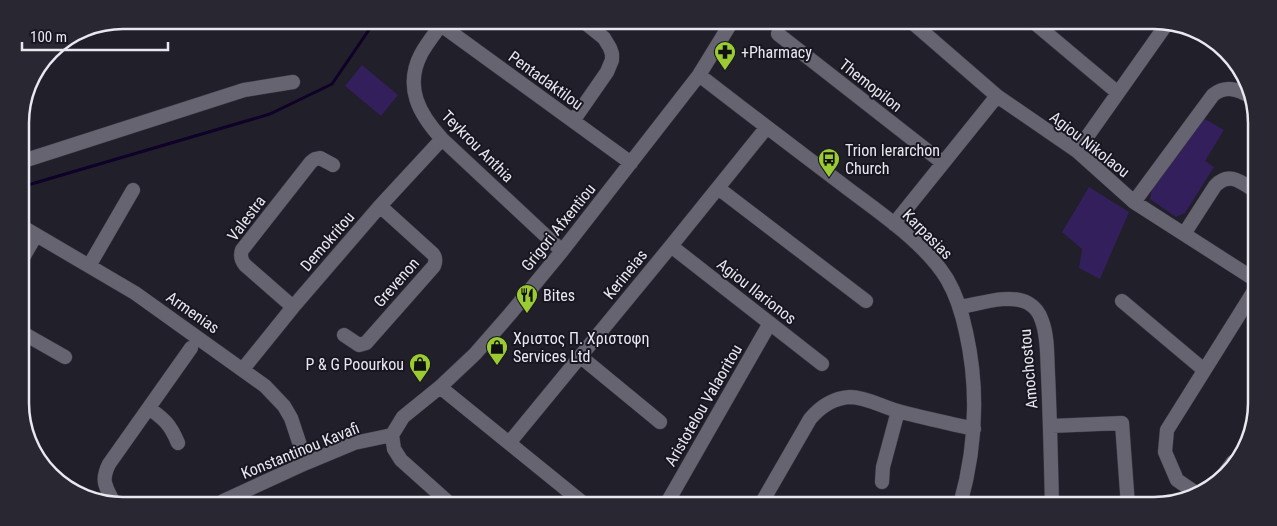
<svg xmlns="http://www.w3.org/2000/svg" width="1277" height="526" font-family="'Roboto Condensed',sans-serif">
<style>
.green{fill:#331f5b}
.lines{fill:none;stroke-linecap:round;stroke-linejoin:round}
.stream{stroke:#0f0127;stroke-width:3}
.minor-casing{stroke:#3c3a43;stroke-width:15}
.minor{stroke:#676471;stroke-width:14}
.labels{text-anchor:middle;stroke-width:4;stroke-linejoin:round;paint-order:stroke}
.poi-label{font-size:16px;fill:#e9e7ef;stroke:#181620;text-anchor:start}
.street-label{font-size:16px;fill:#e9e7ef;stroke:#181620}
.rim{fill:none;stroke:#e9e7ef;stroke-width:2.5}
</style>
<rect width="100%" height="100%" fill="#211f2a"/>
<path class="green" d="M362,65L398,95L381,116L345,86Z
M1203,118L1224,130L1205,161L1214,167L1185,213L1176,217L1150,199L1152,189Z
M1089,187L1129,212L1100,279L1079,268L1082,249L1062,232Z"/>
<g class="lines">
<path class="stream" d="M21,187L270,114L332,84L375,21"/>
<g class="minor-casing">
<path id="minor" d="M443,22C436,32 427,43 421,54C404,87 419,114 442,139L562,251
M914,24L997,96L1077,151L1134,202L1254,279
M441,25L631,163
M1037,25L1118,93
M778,34L943,163
M699,75C748,113 797,150 847,188C880,213 925,243 947,279C957,296 962,313 966,332C979,390 976,448 960,505
M573,121L607,72L612,60V54L610,48L604,38L584,22
M1077,151L1166,25
M20,162L244,90L293,82
M718,188L866,301
M1134,202L1213,95C1226,85 1238,89 1251,97
M894,224L997,96
M21,226L135,293L265,386L284,406L291,418L306,463
M1184,234L1215,186C1229,171 1241,182 1255,191
M671,246L822,364
M21,261L36,235
M89,266L133,190
M1122,301L1204,370
M293,307L245,265C241,260 240,256 242,250L311,162L315,159L320,158L333,165
M960,307C979,304 1010,293 1028,303C1035,307 1040,314 1042,321C1048,337 1047,357 1048,374C1050,418 1051,462 1052,505
M21,332L65,357
M344,335L359,345L366,343L434,266C436,261 436,258 433,254L380,206
M581,357L660,422
M243,369L293,307L380,206L442,139
M440,387L509,443L583,503
M149,408C165,420 170,424 178,443
M1051,426L1122,423L1128,506
M392,435L403,417L440,387L475,354L510,314L562,251L699,75L731,23
M392,435L394,449L401,460L448,502
M509,443L671,246L767,127
M882,482L883,467L898,411
M1216,485L1233,462
M1196,493L1177,480L1165,452L1167,430L1254,291
M113,501C105,486 101,480 109,464L191,348
M223,501L306,463L354,443L392,435
M667,503L770,323
M761,504L810,419C820,407 833,398 850,397C866,397 883,407 898,411C923,418 949,423 974,429"/>
</g>
<use href="#minor" class="minor"/>
</g>
<defs>
<g id="pharmacy-pin" transform="scale(1.125)"><path d="M0 17L-7.5 6A9.5 9.5 0 1 1 7.5 6Z" fill="#9bcb33" stroke="#181620"/><path d="M-2-6h4v4h4v4h-4v4h-4v-4h-4v-4h4Z" fill="#111"/></g>
<g id="bus-pin" transform="scale(1.125)"><path d="M0 17L-7.5 6A9.5 9.5 0 1 1 7.5 6Z" fill="#9bcb33" stroke="#181620"/><path d="M-5-6H5V4H4V6H2V4H-2V6H-4V4H-5ZM-3.5-4V0h7V-4ZM-3.5 1.2v1.5H-2V1.2ZM2 1.2v1.5H3.5V1.2Z" fill="#111"/></g>
<g id="restaurant-pin" transform="scale(1.125)"><path d="M0 17L-7.5 6A9.5 9.5 0 1 1 7.5 6Z" fill="#9bcb33" stroke="#181620"/><path d="M-5-6h1v4h1v-4h1v4h1v-4h1v5L-1.5 .5V6h-2V.5L-5-1ZM5-6V6H3V1.5H1.5Q1.5-4 5-6Z" fill="#111"/></g>
<g id="shop-pin" transform="scale(1.125)"><path d="M0 17L-7.5 6A9.5 9.5 0 1 1 7.5 6Z" fill="#9bcb33" stroke="#181620"/><path d="M-5-2.5h2.3a2.7 3.5 0 0 1 5.4 0H5L5.5 6h-11ZM-1.5-2.5h3a1.5 2.3 0 0 0-3 0Z" fill="#111"/></g>
</defs>
<g fill-rule="evenodd">
<use href="#pharmacy-pin" x="725" y="52"/>
<use href="#bus-pin" x="829" y="159"/>
<use href="#restaurant-pin" x="527" y="295"/>
<use href="#shop-pin" x="497" y="347"/>
<use href="#shop-pin" x="420" y="364"/>
</g>
<g class="labels">
<g class="poi-label">
<text x="741" y="58">+Pharmacy</text>
<text x="845" y="156">Trion Ierarchon<tspan x="845" dy="18">Church</tspan></text>
<text x="543" y="301">Bites</text>
<text x="513" y="344">Χριστος Π. Χριστοφη<tspan x="513" dy="18">Services Ltd</tspan></text>
<text x="404" y="370" text-anchor="end">P &amp; G Poourkou</text>
</g>
<g class="street-label">
<text transform="translate(546 80) rotate(36)" y="6">Pentadaktilou</text>
<text transform="translate(871 85) rotate(38)" y="6">Themopilon</text>
<text transform="translate(1090 144) rotate(38)" y="6">Agiou Nikolaou</text>
<text transform="translate(478 146) rotate(45)" y="6">Teykrou Anthia</text>
<text transform="translate(246 218) rotate(-53)" y="6">Valestra</text>
<text transform="translate(558 227) rotate(-51)" y="6">Grigori Afxentiou</text>
<text transform="translate(928 234) rotate(45)" y="6">Karpasias</text>
<text transform="translate(327 241) rotate(-49)" y="6">Demokritou</text>
<text transform="translate(625 274) rotate(-51)" y="6">Kerineias</text>
<text transform="translate(396 282) rotate(-49)" y="6">Grevenon</text>
<text transform="translate(757 291) rotate(38)" y="6">Agiou Ilarionos</text>
<text transform="translate(193 312) rotate(35)" y="6">Armenias</text>
<text transform="translate(1028 369) rotate(-95)" y="6">Amochostou</text>
<text transform="translate(703 405) rotate(-60)" y="6">Aristotelou Valaoritou</text>
<text transform="translate(300 450) rotate(-22)" y="6">Konstantinou Kavafi</text>
</g>
</g>
<path d="M0 0H1277V526H0ZM123 29H1154A94 94 0 0 1 1248 123V403A94 94 0 0 1 1154 497H123A94 94 0 0 1 29 403V123A94 94 0 0 1 123 29Z" fill="#292731" fill-rule="evenodd"/>
<path class="rim" d="M123 29H1154A94 94 0 0 1 1248 123V403A94 94 0 0 1 1154 497H123A94 94 0 0 1 29 403V123A94 94 0 0 1 123 29Z"/>
<path d="M22 42v8h146v-8" fill="none" stroke="#e9e7ef" stroke-width="2.5"/>
<text x="30" y="42" font-size="15" fill="#e9e7ef" stroke="#181620" stroke-width="4" paint-order="stroke">100 m</text>
</svg>
